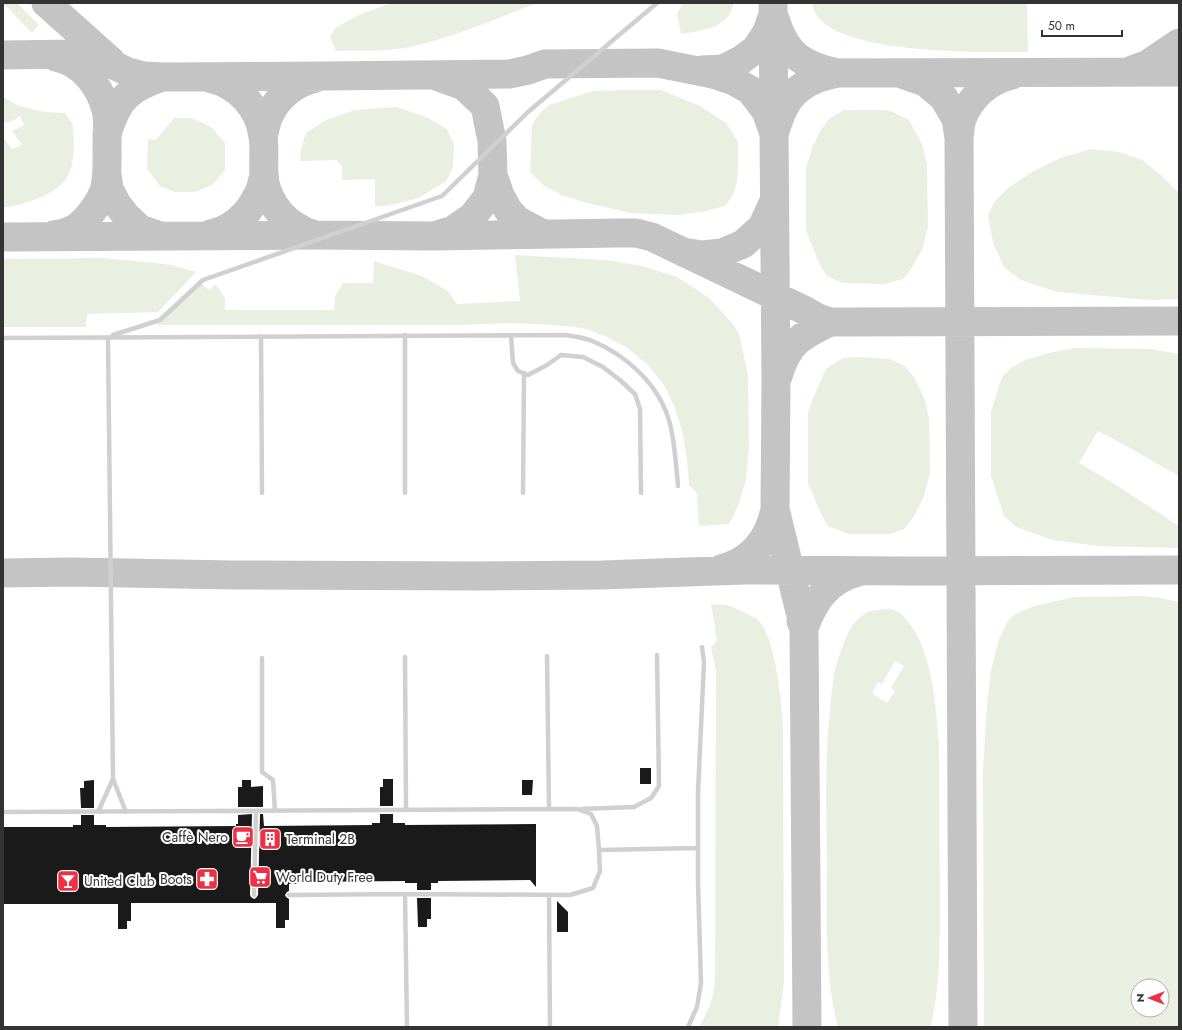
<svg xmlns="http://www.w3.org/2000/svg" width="1182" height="1030" font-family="Jost,sans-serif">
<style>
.green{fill:#e9f0e1;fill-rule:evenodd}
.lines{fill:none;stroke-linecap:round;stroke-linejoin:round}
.taxiway{stroke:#c4c4c4;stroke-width:29}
.building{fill:#1a1a1a}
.lane{stroke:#d0d0d0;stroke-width:4.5}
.labels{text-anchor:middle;stroke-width:4;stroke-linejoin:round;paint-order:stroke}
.poi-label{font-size:14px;fill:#333;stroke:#fff;text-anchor:start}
</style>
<rect width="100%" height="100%" fill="#fff"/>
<path class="green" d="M3,3H17L39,25L32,33Z
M391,3H537C495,19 448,40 404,48C381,52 359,50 336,51L330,37L335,28L359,15Z
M683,3H734C732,7 731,12 729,15C718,30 698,31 681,34L677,14Z
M812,3H1067L1027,4L1028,52C988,52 817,57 812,3Z
M621,90H661L700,106L726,123L738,142V164L737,182L733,195L725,206L706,211L678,215L631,213L587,203L562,195L543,185L530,172L532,125L539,114L549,105L593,91Z
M3,97L19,106L45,112L65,113C67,116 70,120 72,123C74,129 73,138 74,145C74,155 72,170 67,178C56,195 22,205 3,208V137L12,149L22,145L12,131L24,125L20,116C15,119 9,124 3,122Z
M397,107L428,118L447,129L454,145L453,167L446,181L419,198L387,206H375V179L342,180V166L336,160L300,161L301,149L306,133L326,120L355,110Z
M844,110H886L893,112L909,120L922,144L927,164L928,227L922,250L911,269L903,279L884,284L842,283L827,276L820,265L810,241L806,230V168L812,148L820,131L829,119Z
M174,118H192L211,127L225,143V170L212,185L195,192H175L160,186L147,169L148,139L156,140Z
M1091,149L1119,152L1142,160L1161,175L1177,191L1179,195V299L1151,300L1057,292L1021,280L1004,267L993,243L988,215L995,201L1009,187L1032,172L1060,158Z
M515,255L605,260L642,266L677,277L709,298L733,324L739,334L748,375L749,446L746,479L739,504L729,524L699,526L697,493L689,485L687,459L682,430L674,405L664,385L648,365L626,347L605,336L583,328L554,325L511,323L462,325H156L200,282L209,290L216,284L225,299V310H334L335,296L343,283H373L374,261L422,276L448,291L457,304L520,301Z
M105,258L172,265L196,272L158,312L87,314L86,327H3V259Z
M1074,348L1151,349L1179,354V476L1121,443L1098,431L1079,463L1113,483L1179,526V548L1098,546L1053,540L1016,527L1004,516L991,476V412L999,386L1003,376L1011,368L1023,361L1048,353Z
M858,357L889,359L904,365L914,377L925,400L929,419L930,473L924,496L915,515L904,529L890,534H848L828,526L820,512L808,483V413L813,398L826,369L843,358Z
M1140,596L1160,598L1179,602V1027H984L983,771L987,705L991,670L999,639L1008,621L1014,615L1034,606L1075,597ZM1138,986H1162V1010H1138Z
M711,604C717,605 724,604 730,606C734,607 754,617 757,619C776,636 781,700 783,726L784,983L778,1027H699C708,1012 714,998 715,980L716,671L711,647L717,641Z
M891,609C896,611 901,613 904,617C932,645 936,705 939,743L940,920L939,968L936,997L931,1027H838C824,975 827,912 827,858C826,809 825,759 830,710C831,698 832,686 834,674C837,661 847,630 856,621C868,609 875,610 891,609ZM895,661L904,666L891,688L895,691L887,703L872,693L878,682L882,684Z"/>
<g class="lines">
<path class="taxiway" d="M46,3L111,61
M773,3L776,383L775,509L804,628L807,1027
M775,19C786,55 802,65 837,73
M3,55L75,54L99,58L128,72L144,76L163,77L325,76L509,74L528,70L545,64L658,63L713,74L734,81L750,90L766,111L774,134C782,108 789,90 816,79C822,76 830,75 837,73
M702,70L723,69L741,60L756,49L767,32L772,17
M1132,70L1148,64L1179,43
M819,73L1179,72
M899,73L925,82L944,98L956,119L959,138L963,1027
M439,77L464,86L485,106L492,141L493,175L500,195L508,210L517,220L543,234
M209,78C238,84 260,108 263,137C265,149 263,162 264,174C265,197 280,219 301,229C305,232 310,233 315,235
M107,134C117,100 128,88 163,77
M263,137C265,130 266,122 269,116C277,97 296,82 316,78
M959,138C960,132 960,125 962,119C971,96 988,81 1012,75
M107,174L109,189L117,204L127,217L140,229L160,236
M210,234C230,231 249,214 257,196C261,190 262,182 264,175
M440,234L453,230L472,217L487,198L493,175
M54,235C62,234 71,231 77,227C88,219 102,200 105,187C108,173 107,158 107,144C107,134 109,120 106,110C100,86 82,62 56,57
M3,237L316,235L433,236L619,233H636L652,237L802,309L818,318L830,322L1179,321
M689,253L703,255L722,253L743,244L762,227L774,201
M778,376C788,343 800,336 830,322
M721,569C752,561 769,540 775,509V512
M3,573L72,572L233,575L475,576L602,575L744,570L905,571L1179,570
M801,621L804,628C814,600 828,580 858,572"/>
</g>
<path class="building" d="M640,768H651V784H640Z
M383,779H393V806H380V787H383Z
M94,780V808H81L80,788H84V781Z
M242,780H251V787L263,786V807H238V787H242Z
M522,780H533L532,795H522Z
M252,814L250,895L251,897L254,899L256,898L258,895L260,814H263L264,826L372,825V823H380V814H393V823H405V825L536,824V887L530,880L438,881V883H431V890H417V883H405V881L297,882V884H289V891L287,892L285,895L286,897L289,899V920H285V928H276V903H131V921H127V929H118V904H3V827H73V825H81V815H94V825H106V827L236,826V824H238V815Z
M417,898H431V919H427V927H418Z
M557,901L568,912V932H557Z"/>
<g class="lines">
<path class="lane" d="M113,335L160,320L203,280L442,196L528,112L657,3
M511,335L513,363L518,371L528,375L547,365L561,355L583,357L603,367L621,381L635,394L640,409L641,493
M261,336L262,493
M108,337L113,779
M3,338L566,335C574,336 583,338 590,340C627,355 660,385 670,424C675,444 676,465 678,486
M405,493V335
M523,493L524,373
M547,656L549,809
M405,657L406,810
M262,658V772L273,780L275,811
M581,809L634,807L651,798L659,786L657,655
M3,812L577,809L591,814L597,826L599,850L600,871L593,888L570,895L405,894L289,895
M98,812L113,779L126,812
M599,850L698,848
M405,894L407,1027
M254,895L256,811
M549,895L550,1027
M688,1027L697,1007L701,983L698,883V792L704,662L702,647"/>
</g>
<defs>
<g id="cafe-square" transform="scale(1.15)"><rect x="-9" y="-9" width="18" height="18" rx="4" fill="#ef3044" stroke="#fff"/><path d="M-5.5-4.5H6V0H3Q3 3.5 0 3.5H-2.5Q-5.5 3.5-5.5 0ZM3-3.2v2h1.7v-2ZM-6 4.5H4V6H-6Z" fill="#fff"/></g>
<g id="building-square" transform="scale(1.15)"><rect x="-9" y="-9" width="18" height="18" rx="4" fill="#ef3044" stroke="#fff"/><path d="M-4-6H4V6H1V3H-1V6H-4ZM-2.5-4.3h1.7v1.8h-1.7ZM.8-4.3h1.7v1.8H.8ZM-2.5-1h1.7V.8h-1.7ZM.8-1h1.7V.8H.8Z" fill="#fff"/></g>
<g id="supermarket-square" transform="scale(1.15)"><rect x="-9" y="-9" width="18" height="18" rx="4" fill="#ef3044" stroke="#fff"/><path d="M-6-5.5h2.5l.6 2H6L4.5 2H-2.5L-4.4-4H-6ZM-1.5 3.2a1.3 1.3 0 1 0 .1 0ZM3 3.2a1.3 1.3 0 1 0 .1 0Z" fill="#fff"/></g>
<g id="pharmacy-square" transform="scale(1.15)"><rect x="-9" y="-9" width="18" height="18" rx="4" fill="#ef3044" stroke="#fff"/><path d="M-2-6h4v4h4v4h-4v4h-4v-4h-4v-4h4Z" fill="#fff"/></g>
<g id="bar-square" transform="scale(1.15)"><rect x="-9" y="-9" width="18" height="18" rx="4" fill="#ef3044" stroke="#fff"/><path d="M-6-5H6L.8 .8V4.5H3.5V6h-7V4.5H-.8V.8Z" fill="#fff"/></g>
</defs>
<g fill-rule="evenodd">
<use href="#cafe-square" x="243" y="837"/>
<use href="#building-square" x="270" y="839"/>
<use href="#supermarket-square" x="260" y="877"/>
<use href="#pharmacy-square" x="207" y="879"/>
<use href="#bar-square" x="68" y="881"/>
</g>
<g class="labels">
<g class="poi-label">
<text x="228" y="842" text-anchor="end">Caffè Nero</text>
<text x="286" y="844">Terminal 2B</text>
<text x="276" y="882">World Duty Free</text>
<text x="192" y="884" text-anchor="end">Boots</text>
<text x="84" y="886">United Club</text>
</g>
</g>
<rect width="1182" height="1030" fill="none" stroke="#333333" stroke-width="8"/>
<g transform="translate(1150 998) rotate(270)"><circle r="19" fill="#ffffff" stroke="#adadad"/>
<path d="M0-3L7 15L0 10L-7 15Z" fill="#ef3044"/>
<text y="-6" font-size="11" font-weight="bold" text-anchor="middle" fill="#333333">N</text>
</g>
<path d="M1042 30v6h80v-6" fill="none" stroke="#333333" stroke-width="2"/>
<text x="1048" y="30" font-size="12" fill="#333333" stroke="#ffffff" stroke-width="3" paint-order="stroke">50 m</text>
</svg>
